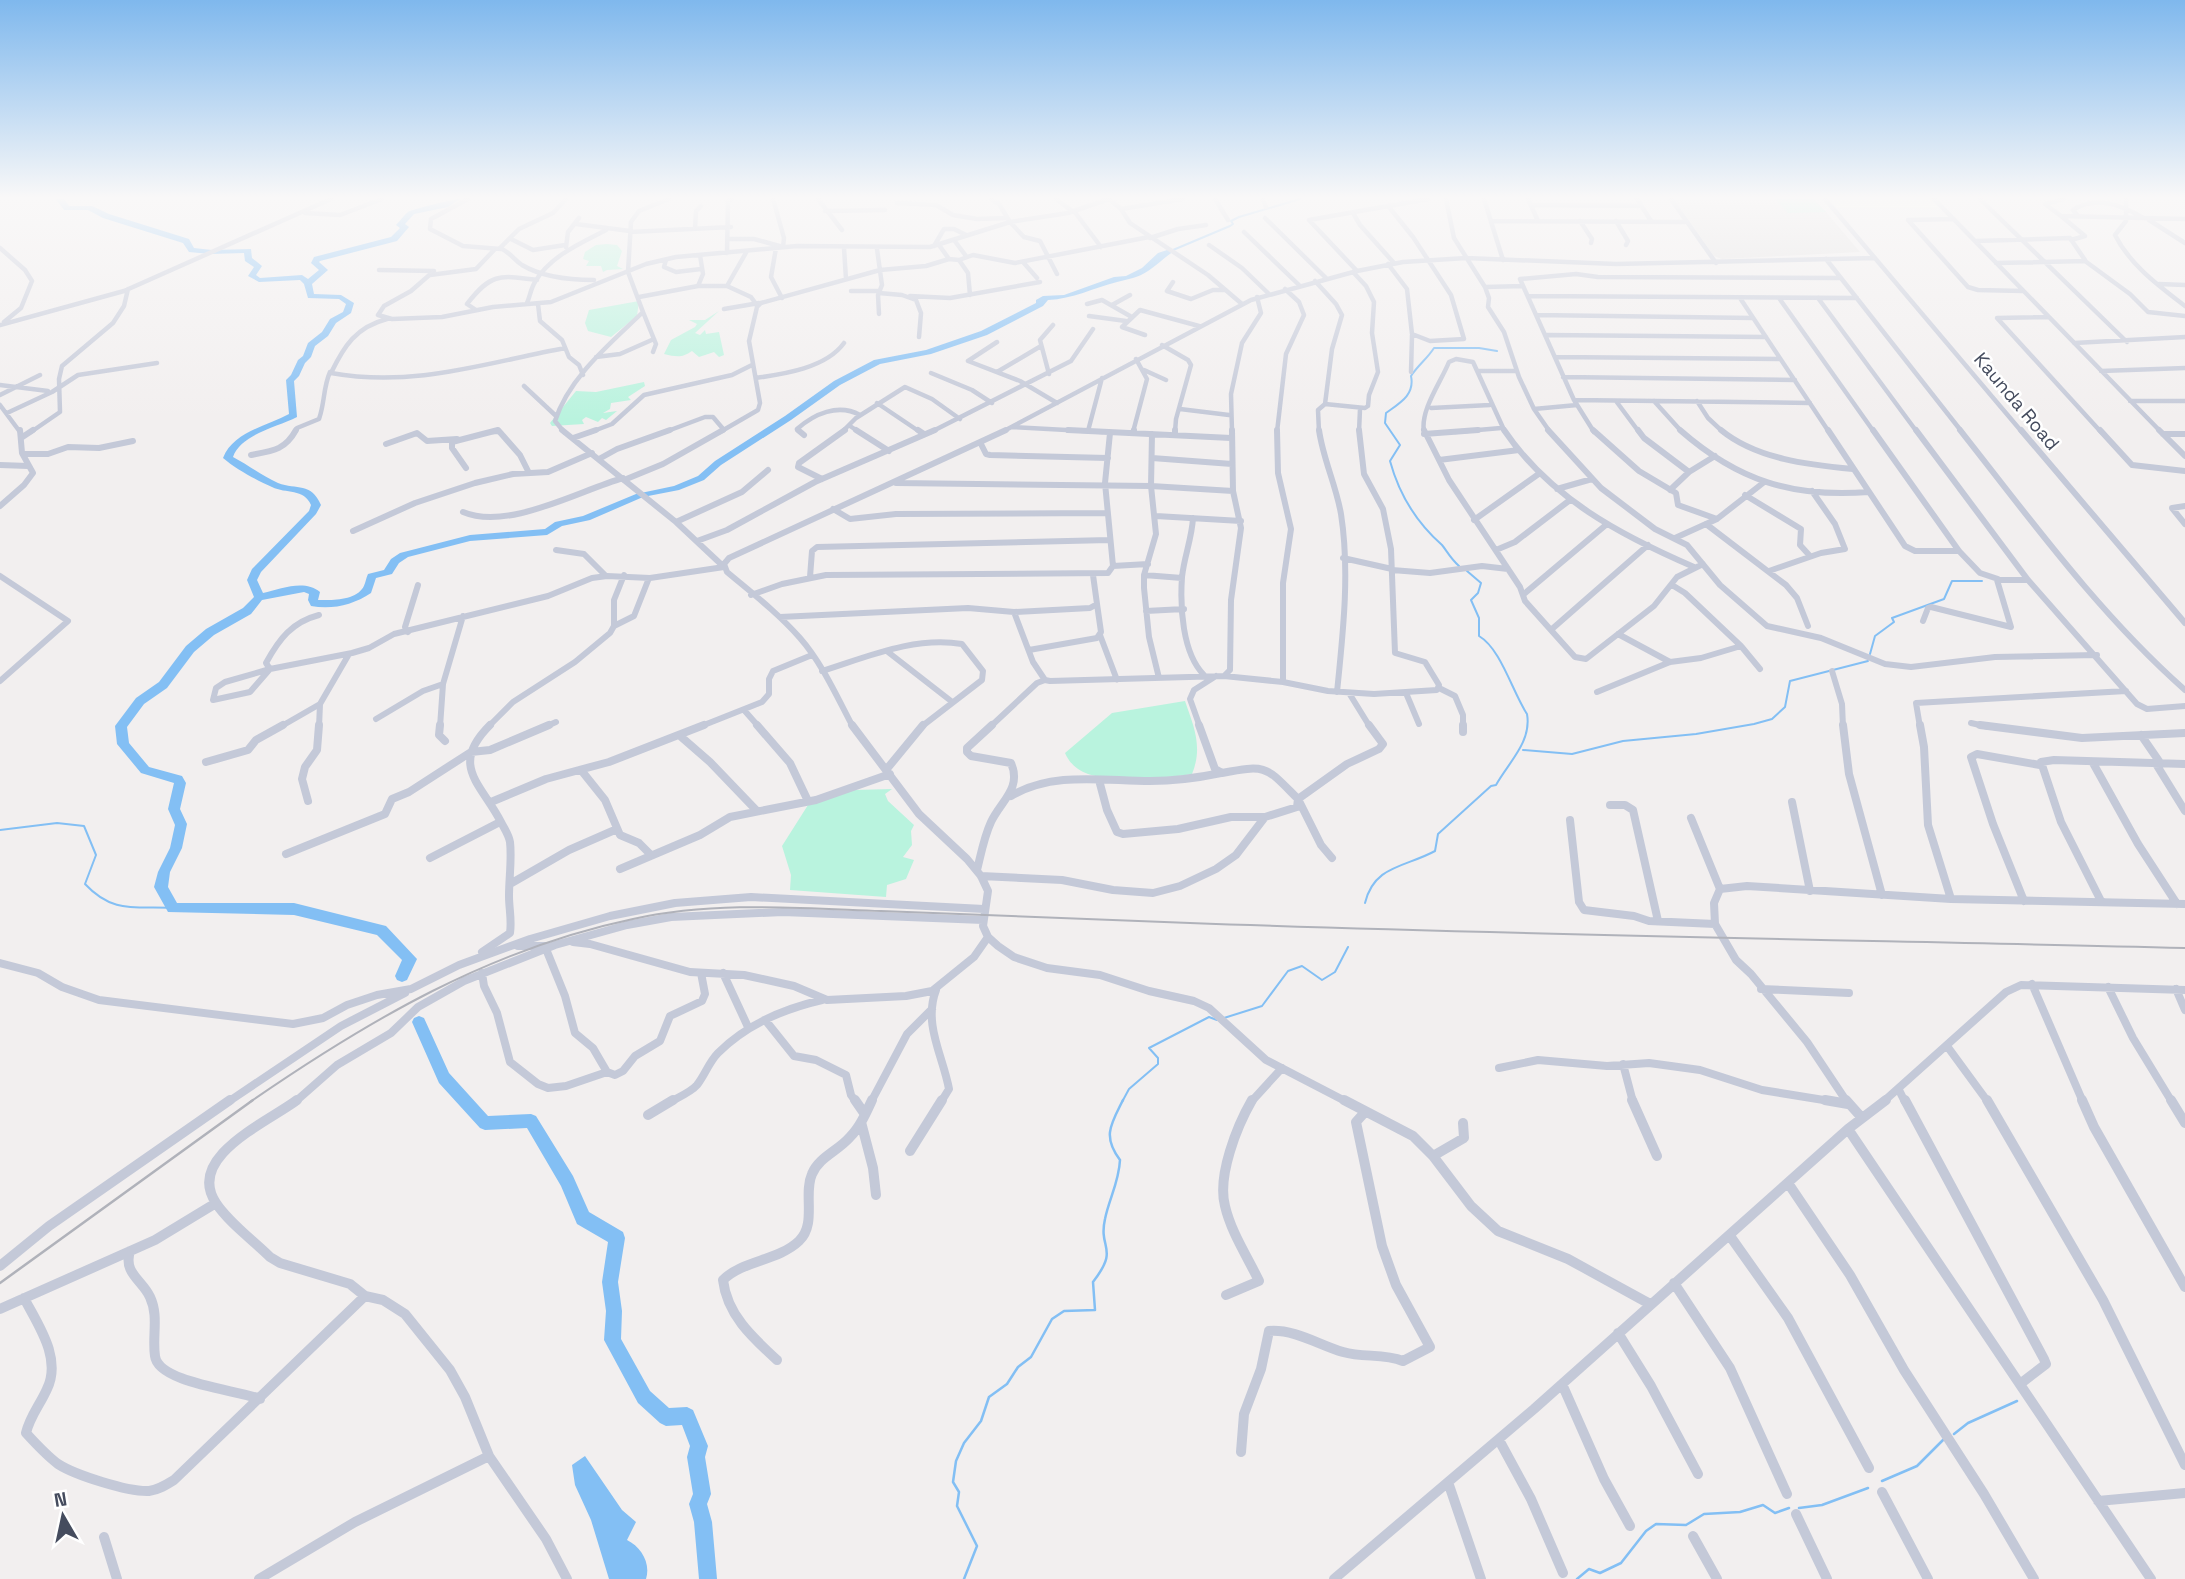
<svg xmlns="http://www.w3.org/2000/svg" width="2185" height="1579" font-family="'Space Grotesk',sans-serif">
<style>
.commercial{fill:#fdfde7}
.education{fill:#e3e1e1}
.green{fill:#b9f3de}
.water{fill:#83bff4}
.lines{fill:none;stroke-linecap:round;stroke-linejoin:round}
.stream-far1{stroke:#83bff4;stroke-width:2}
.stream{stroke:#83bff4;stroke-width:2.5}
.river{fill:#83bff4;fill-rule:evenodd}
.minor-far3{stroke:#c4c9d8;stroke-width:4.5}
.minor-far2{stroke:#c4c9d8;stroke-width:6}
.minor-far1{stroke:#c4c9d8;stroke-width:8}
.minor{stroke:#c4c9d8;stroke-width:10}
.rail-far1{stroke:#b0b2ba;stroke-width:2}
.rail{stroke:#b0b2ba;stroke-width:2.5}
.labels{text-anchor:middle;stroke-width:5;stroke-linejoin:round;paint-order:stroke}
.far-street-label{font-size:19px;fill:#454c5e;stroke:#fff}
</style>
<rect width="100%" height="100%" fill="#f2efef"/>
<path class="commercial" d="M1827,199H1930L1938,208H1838Z"/>
<path class="education" d="M1674,199H1815L1860,252L1722,259L1714,256Z"/>
<path class="green" d="M1775,199H1813L1826,212L1788,213Z
M607,244L617,245L622,251L617,266L623,269L607,270L603,272L601,266H586L589,261L583,259L585,252L596,245Z
M639,301L637,316L611,337L588,331L585,323L589,310Z
M719,311L695,333L700,335L705,330L706,334L719,332L724,355L719,357L714,352L699,357L692,351C682,358 677,357 664,354L671,340L695,327L697,324L689,320H705Z
M644,382L645,386L628,397L631,400L611,403L610,409L603,413L617,411L606,420L602,418L598,422L586,417L582,420L584,424L552,426L550,423L576,391L596,392Z
M1185,701C1194,727 1203,747 1192,774C1173,778 1105,781 1088,774C1077,770 1070,764 1065,753L1112,713Z
M892,789L885,794L888,801L914,825L911,831L912,845L903,857L914,860L906,879L887,885L886,897L790,890L791,875L782,846L808,805L854,790Z"/>
<path class="water" d="M585,1456L622,1510L636,1522L627,1540C641,1547 651,1563 646,1579H609L591,1520L575,1485L572,1465Z"/>
<g class="lines">
<path class="stream-far1" d="M1173,250L1230,226L1233,224L1231,221L1239,217L1300,199
M1459,566C1450,558 1447,551 1442,545C1417,523 1399,494 1390,461L1400,445L1385,423L1386,413C1400,403 1415,395 1411,376C1418,365 1427,359 1434,348H1479L1497,351
M1870,654L1875,636L1894,622L1892,618L1944,599L1952,581H1982
M1523,750L1572,754L1623,741L1696,734L1754,724L1772,719L1785,707L1790,681L1868,661
M0,830L57,823L84,826L96,855L85,884C113,914 135,906 173,908
M1365,903C1374,865 1406,867 1435,851L1438,834L1491,786L1496,785C1508,763 1532,742 1527,714C1512,691 1501,649 1479,636V618L1471,600L1478,593L1481,583L1467,571
M1224,1018L1262,1006L1288,971L1302,966L1322,980L1335,972L1348,947
M1122,1102L1129,1089L1158,1064V1058L1149,1048L1209,1017L1217,1020"/>
<path class="stream" d="M1954,1434L1968,1423L2017,1401
M1882,1481L1917,1466L1943,1440
M1799,1508L1822,1505L1868,1488
M964,1579L977,1546L957,1506L959,1492L953,1482L956,1461L964,1443L981,1421L989,1397L1007,1384L1018,1367L1031,1357L1052,1319L1064,1311L1095,1310L1093,1282C1120,1247 1098,1250 1105,1219C1109,1199 1119,1182 1120,1160C1102,1136 1111,1124 1123,1100
M1577,1579L1589,1569L1600,1573L1621,1563L1646,1531L1656,1524L1686,1525L1704,1514L1740,1512L1763,1505L1775,1513L1789,1508"/>
<path class="river" d="M56,199H64L69,206H92L109,214L189,239L194,248L212,250L251,249L252,258L262,266L256,275L260,278L302,275L308,279L319,270L311,263L314,257L391,237L400,228L396,225C400,221 404,215 408,212C413,209 454,199 460,199L448,207L414,214L405,224L409,227L397,241L320,261L319,262L328,270L312,284L314,294L341,295L354,303L351,313L336,323L328,336L315,346L311,357L305,363L299,376L294,381L297,417C278,427 241,434 233,457C248,465 263,476 278,483C297,490 311,482 321,505L316,514L261,572L257,580L263,593C281,589 304,579 320,592L318,600C331,600 353,601 362,589C365,586 366,578 368,574L384,570L391,559L400,553L470,535L545,529L555,522L583,516L636,494L674,486L698,476L715,461L785,416L834,381L874,360L926,350L981,331L1036,303V300L1043,296L1064,295L1114,277L1126,276L1142,268L1158,253L1170,249L1174,251C1165,257 1157,265 1148,271C1138,278 1128,279 1117,282C1093,288 1073,299 1048,300L1043,306L987,335L931,354L880,364L840,385L791,420L721,465L704,480L679,490L643,497L590,520L562,526L547,535L470,541L408,557L399,563L392,574L376,578L371,593C353,605 332,610 311,606L308,600L309,594L304,592L262,600L251,614L214,635L194,652L167,688L144,704L127,727L129,743L149,767L182,776L186,783L180,809L187,824L182,848L170,872L168,887L177,903H294L386,926L417,959L407,980L402,982L397,980L395,976L402,960L377,935L294,915L168,912L154,887L158,872L170,848L175,825L168,809L174,783L141,773L117,744L115,726L136,698L159,682L186,646L206,629L243,608L254,597L247,580L252,569L309,511L311,505C304,488 286,494 272,487C256,480 236,469 223,458C233,432 267,426 289,414L286,380L291,375L298,360L303,356L308,343L322,332L330,319L343,312L346,304L339,299L308,298L304,284L300,280L259,282L248,276L254,267L245,261L244,253L210,254L189,252L183,243L103,218L88,210H64Z
M419,1016L424,1018L449,1073L488,1116L531,1114L536,1116L573,1176L589,1212L623,1232L625,1238L618,1282L622,1311L621,1339L650,1391L669,1408L687,1407L693,1410L708,1446L705,1457L711,1494L707,1504L712,1522L717,1579H699L694,1522L689,1504L693,1494L687,1457L690,1446L682,1425L666,1426L660,1423L638,1403L604,1340L606,1311L602,1282L608,1242L577,1224L561,1186L527,1128L485,1130L480,1128L439,1083L412,1022L414,1018Z"/>
<path class="minor-far3" d="M468,199L431,219L430,229L463,246L501,249
M566,199L553,213L519,229L500,248C510,252 513,259 522,265C542,277 571,280 594,280
M818,199L842,230
M1056,199L1072,211
M1109,199L1121,209L1130,223L1208,275L1242,304
M1215,199L1228,220
M1263,199L1266,207
M1446,199L1454,238L1485,287L1489,298L1488,307L1504,332L1519,377L1534,409L1550,432
M1484,199L1503,260
M1528,199L1538,221
M1637,199L1651,221
M1671,199L1716,263
M1825,199L2022,432
M1934,199L2161,432
M1980,199L2127,342
M2126,199V221L2115,235C2130,265 2159,286 2185,306
M897,203L936,205L953,215L977,219L1006,218
M1531,205L1641,206
M1121,209L1183,199
M825,211L885,210
M1074,211L1101,247
M305,213L340,215L382,199
M1353,213L1360,225L1394,263
M2061,216L2045,204L2064,199
M2078,216L2073,210C2096,195 2122,205 2143,218
M1265,218L1326,278
M1953,219L1908,220L1968,287L1978,290L2023,291
M2149,220L2185,243
M1491,221L1685,222
M1580,221L1592,239L1591,243
M1616,221L1628,241L1626,245
M576,224L630,231
M695,229L696,211L701,206
M630,232L731,227
M1244,232L1299,285
M1150,238L1178,229L1206,225
M2070,238L2085,260
M511,239L533,250L565,245
M727,239H754L783,247L784,238L773,199
M954,240L966,256
M2071,240L2085,236L2061,216L2185,219
M1975,241L2070,238
M939,245L949,259L959,260L973,255L1015,263L1149,237
M1209,245L1242,268L1268,293
M934,246L944,229H954L966,235
M566,247L568,232L579,218
M0,248L25,270L32,281L21,308L4,322
M776,248L771,277L782,298
M844,248L846,279
M877,249L882,285L878,295L879,314
M747,251L727,286L751,297L756,304
M727,253L728,201L732,199
M1826,259L1962,432
M666,260L664,267L676,272L701,269
M959,260L968,273L970,295
M1023,262L1037,278
M1996,263L2085,261L2130,294L2148,312L2185,316
M1388,264L1407,289L1412,334L1430,341L1464,339L1451,295L1413,237L1389,207
M379,270L434,271L411,291L384,306L378,315L392,319L442,317L493,307L551,302L646,264L676,257L797,246L930,247L1010,222L999,204L991,199
M1357,271L1309,220L1428,199
M1057,274L1040,241L1024,237L1010,222L1068,213L1109,199
M430,275L476,269L495,249
M1315,281L1336,304L1342,315L1332,349L1325,404L1365,408L1368,406L1369,395L1378,372L1372,333L1374,302L1366,286L1353,272
M1173,282L1167,291L1191,299L1213,290H1225
M2159,284L2185,285
M698,286L703,274L700,255
M1485,287L1523,286
M851,291H879
M879,293L902,295L916,300L921,313L919,337
M910,296L950,298L1040,282
M1528,296L1857,298
M639,297L698,286H727
M1740,298L1829,432
M1779,298L1874,432
M1818,298L1917,432
M527,303C530,296 531,288 535,282C550,256 581,243 606,230
M538,304L540,321L562,340L569,357L579,365L583,375
M1087,304L1102,300L1130,316
M1112,305L1130,295
M724,309L759,303
M476,310L467,304C491,273 499,275 537,280
M643,312L656,344L653,352
M1537,315L1753,318
M1089,316L1126,321
M2049,317L1997,318L2101,432
M387,319C356,327 344,346 331,373C414,388 485,363 565,348
M0,325L124,291L331,199
M1145,335L1122,327L1140,310L1199,326
M1547,335L1766,337
M997,342L968,361L1020,381L1057,403
M2074,343L2185,337
M1162,345L1188,360L1191,365L1176,419L1175,432
M596,357L620,354L654,339
M1555,357L1780,359
M1144,370L1166,380
M1478,371H1517
M2101,371L2185,368
M997,372L1041,346
M1411,372L1412,335
M931,373L972,390L992,403
M1049,374L1040,340L1053,325
M1563,377L1795,380
M756,378C784,374 826,368 844,343
M0,385L48,391
M524,386L555,415
M0,395L40,375
M1574,400L1810,403
M1616,401L1639,432
M1654,401L1682,432
M1697,401L1708,418L1723,432
M2130,401H2185
M877,403L920,432
M0,405L20,432
M1431,408L1490,405
M1180,409L1229,415
M1534,409L1577,405
M7,413L52,392L78,375L157,363
M850,426L859,432
M1012,427L1103,432
M1088,431L1102,378
M31,432L60,412L59,379L62,366L113,323L124,306L128,289
M295,432L297,428L319,419C325,402 323,388 330,372
M492,432H499
M564,432L555,421C569,377 611,343 643,312L628,272L631,222L639,211L669,199
M591,432L612,424L644,395L732,375L752,365
M665,432L705,417H713L724,430
M720,432L758,410L760,403L749,341L757,307L761,303L880,270L926,266L949,259
M800,432L797,429C814,414 838,403 860,415
M842,432L856,418L905,387L932,399L960,419
M931,432L1071,361L1093,329
M1002,432L1251,300L1357,271L1403,262L1466,258L1616,264L1875,258
M1133,432L1147,379L1136,359
M1232,432L1231,394L1242,343L1261,313L1257,297
M1277,432L1286,354L1304,315L1299,302L1285,289
M1319,432L1318,410L1325,404
M1359,432L1360,409
M1424,432C1420,410 1441,382 1449,362L1456,359L1473,362L1505,432
M1455,432L1501,428
M1594,432L1574,400L1520,279L1576,274L1598,277L1841,278"/>
<path class="minor-far2" d="M562,430L676,522L724,567
M798,430L804,435
M856,430L889,451
M918,430L924,434
M1068,430L1231,438
M1277,430L1278,473L1291,529L1283,583V682
M1319,430C1323,459 1336,485 1341,514C1350,572 1343,633 1337,692
M1424,430L1449,480L1520,587L1525,601L1575,657L1586,659L1654,606L1677,577L1703,564
M1504,430C1550,498 1620,535 1694,567
M1548,430L1601,488L1655,529L1687,545L1720,585L1767,626L1821,638L1885,664L1911,667L1995,657L2097,655
M1593,430L1639,471L1676,493L1678,505L1717,519
M1638,430L1644,438L1689,472
M1680,430C1738,481 1793,498 1869,492
M1721,430C1756,459 1809,465 1853,469
M1828,430L1905,546L1915,551H1959
M1873,430L1959,551L1980,573L1998,579
M1916,430L2028,580L2137,704L2147,709L2185,706
M1960,430C2031,520 2099,614 2185,690
M2021,430L2185,623
M2100,430L2132,465L2185,471
M2159,430L2185,456
M1133,433L1134,430
M1152,434L1151,486L1156,534L1144,575V588L1149,637L1159,678
M1424,434L1478,430
M2163,434H2185
M1175,435V430
M21,438L33,430
M573,438L596,430
M980,442L986,454L990,455L1108,458
M386,444L417,433L427,441L457,439
M23,454H48L68,447L99,448L133,441
M251,455C273,451 285,450 296,430
M1152,458L1232,464
M599,459L617,449L670,430
M1439,460L1519,450
M0,465L28,466
M466,468L452,448V442L498,430L520,455L529,473
M822,479L798,467L799,463L845,430
M624,480L663,464L723,430
M896,483L1151,486L1233,491
M1557,489L1592,479
M1670,490L1689,472L1715,456
M1745,495L1801,529L1800,545L1810,556
M0,506L24,485L33,473L22,453L20,430
M2185,506L2172,508L2185,524
M833,509L850,519L896,514L1106,513
M463,512C508,531 578,491 623,478
M1156,516L1241,521
M1193,518C1192,538 1184,557 1182,577C1180,606 1182,653 1204,675
M1474,520L1540,473
M676,522L742,492L768,470
M1706,524L1786,585L1797,598L1808,626
M353,531L415,503L475,483L513,474L548,472L592,453
M1675,538L1717,519L1763,483
M697,541L727,530L815,482L935,430
M556,550L584,554L605,575
M1496,550L1515,542L1570,500
M1343,558L1392,569
M1113,566L1148,564
M1392,570L1430,573L1482,566L1508,569
M1769,571L1821,553L1845,549L1835,524L1812,491
M1144,575L1182,578
M0,576L68,621L0,681
M810,577L812,551L817,547L1109,540
M1524,594L1607,524
M751,595L782,584L826,575L1108,573L1113,566L1105,483L1110,433
M1146,611L1184,609
M1014,612L1033,662L1045,680L1050,681L1224,676L1283,682L1328,691L1374,694L1437,690L1439,685L1425,662L1395,653L1391,549L1383,509L1364,474L1359,430
M780,617L968,608L1014,612L1090,608L1097,604L1093,575
M1923,621L1928,608L1931,607L2011,627L1997,580H2028
M614,626L634,616L649,578
M1552,629L1648,545
M408,632L405,627L418,585
M1618,634L1670,662
M1100,635L1117,680
M1741,646L1760,669
M1029,650L1097,638L1101,632L1097,604
M888,652L951,701
M270,669L250,692L213,700L216,688L225,682Z
M270,669L266,663C279,639 292,622 319,615
M270,669L352,653L369,648L394,634L548,596L592,578L607,576L650,578L724,567
M822,671C867,657 914,636 962,644L983,671L982,680L921,727
M1832,671L1842,704L1843,727
M1224,676L1230,670L1231,600L1241,528L1233,491L1232,430
M1439,688L1455,696L1463,715V727
M1597,692L1670,662L1701,658L1741,646L1685,593L1672,585
M1349,693L1370,727
M1406,693L1419,724
M744,710L759,727
M376,719L423,691L443,684
M1971,723L1989,727
M280,727L320,704
M319,727L320,704L349,654
M440,727L443,684L463,616
M488,727L513,702L575,662L610,633L614,626V600L624,575
M545,727L556,722
M699,727L762,702L769,694V679L773,671L812,655
M853,727C837,697 822,663 800,638C778,613 752,593 727,572L724,564L729,558L1006,430
M990,727L1037,683L1045,680
M1200,727L1190,699L1194,690L1216,676
M1920,727L1916,703L2126,691"/>
<path class="minor-far1" d="M440,725L439,735L445,741
M757,725L790,763L808,801
M852,725L919,814L967,859L981,876L988,891L983,926L988,937L998,946L1014,957L1047,968L1100,975L1149,991L1194,1001L1209,1008L1266,1060L1347,1102
M1463,725V732
M1843,725L1849,774L1882,895
M1920,725L1924,747L1928,825L1951,899
M1980,725L2082,738L2185,733
M679,735L710,762L757,811
M2141,735L2161,764
M206,762L248,750L256,740L283,725
M2093,763L2138,844L2177,904
M2156,764L2185,811
M581,770L605,800L620,835L639,843L651,855
M886,770L923,725
M1099,780L1107,810L1117,832L1123,834L1178,829L1231,817H1265
M1011,796C1053,771 1104,781 1150,781C1175,781 1197,778 1221,773
M308,801L302,779L305,767L317,750L319,725
M491,802L546,779L609,762L704,725
M1792,802L1810,891
M1610,805H1625L1633,810L1658,921
M1691,818L1720,889
M1570,820L1579,902L1584,910L1634,916L1649,921L1715,924
M286,854L385,814L392,799L409,792L471,752L490,750L549,725
M430,858L500,822
M1332,858L1321,845L1298,799L1347,764L1379,749L1383,744L1369,725
M620,869L700,835L730,817L816,800L890,774
M977,870C981,854 984,837 991,822C1001,801 1022,788 1011,763L971,756L967,752V748L992,725
M981,876L1062,880L1113,890L1153,893L1180,886L1216,869L1236,855L1265,817L1297,807L1298,799C1266,767 1268,764 1222,773L1215,769L1199,725
M510,884L569,850L617,829
M2024,901L1993,824L1971,757L1977,754L2040,765
M2101,901L2061,822L2041,762L2054,760L2185,764
M573,942L590,944L690,972L744,975L794,986L827,1000L906,996L932,991L974,957L988,937
M518,946H548
M546,949L565,996L575,1033L593,1048L607,1072L615,1075L623,1071L635,1056L660,1041L670,1016L702,1001L705,994L701,973
M482,952L510,933C512,920 509,909 509,896C509,878 512,859 510,842C509,835 504,828 501,822C481,783 449,766 490,725
M0,963L38,973L62,987L99,1000L293,1024L323,1018L347,1005L377,995L411,989L459,965L530,939L610,916L675,903L751,897L984,909
M482,973L484,986L497,1013L510,1062L538,1084L548,1088L566,1086L607,1072
M723,973L748,1027
M2032,984L2083,1102
M2108,987L2133,1038L2172,1102
M1761,989L1849,993
M2176,989L2185,1010
M936,990C923,1024 943,1056 949,1089L941,1102
M766,1021L794,1056L816,1060L846,1075L851,1095L856,1102
M1947,1046L1988,1102
M1623,1064L1633,1102
M1499,1068L1538,1060L1607,1066L1649,1063L1700,1070L1762,1090L1836,1102
M1899,1090L1905,1102
M228,1102L341,1026L405,993
M295,1102L337,1065L391,1033L418,1007L464,981L555,945L627,925L671,917L783,912L983,920
M670,1102C679,1097 691,1092 697,1085C705,1075 709,1062 718,1053C747,1024 783,1009 822,1000
M871,1102L907,1034L932,1009
M1251,1102L1282,1068
M1847,1102L1807,1042L1751,974L1736,960L1715,924L1714,903L1720,889L1747,886L1951,899L2185,904
M1883,1102L2006,992L2021,985L2185,990"/>
<path class="minor" d="M297,1100C268,1122 185,1157 216,1203C229,1223 253,1240 270,1257L280,1263L350,1284L365,1296L383,1300L405,1314L450,1370L465,1397L489,1456L546,1539L567,1579
M855,1100L864,1113
M1344,1100L1413,1136L1433,1156L1471,1206L1498,1231L1568,1259L1650,1304
M1632,1100L1657,1156
M1825,1100L1848,1104
M1846,1100L1862,1118
M1905,1100L2044,1359L2046,1364L2020,1384
M1987,1100L2103,1300L2185,1465
M2082,1100L2094,1127L2185,1287
M2171,1100L2185,1123
M648,1115L673,1100
M861,1122L873,1168L876,1195
M1848,1129L2151,1579
M910,1151L942,1100
M1433,1156L1464,1138L1463,1123
M1788,1183L1850,1275L1904,1370L1984,1494L2034,1579
M1730,1236L1788,1318L1869,1468
M130,1251C123,1273 142,1280 150,1297C159,1316 152,1336 155,1356C158,1383 238,1390 260,1399
M0,1266L49,1226L230,1100
M1674,1283L1730,1368L1787,1494
M1226,1295L1259,1281C1247,1256 1231,1232 1225,1206C1217,1176 1237,1126 1252,1100
M24,1298C38,1325 62,1358 47,1389C40,1405 30,1416 26,1433C36,1444 46,1455 58,1464C75,1475 128,1492 149,1491C158,1490 166,1485 174,1480L365,1296
M0,1309L155,1240L216,1203
M1618,1333L1651,1386L1698,1474
M777,1360C753,1338 727,1315 723,1280C743,1260 778,1261 799,1241C817,1224 803,1194 812,1174C819,1157 838,1151 850,1137C860,1127 866,1113 872,1100
M1562,1384L1604,1479L1630,1526
M1499,1440L1531,1499L1563,1573
M1241,1452L1244,1414L1261,1369L1269,1331C1295,1329 1319,1345 1343,1352C1364,1358 1383,1353 1403,1361L1430,1347L1396,1285L1382,1246L1356,1122L1365,1112
M1448,1482L1481,1579
M1882,1492L1928,1579
M2098,1501L2185,1493
M1796,1514L1827,1579
M1693,1536L1717,1579
M104,1537L117,1579
M259,1579L355,1522L489,1456
M1334,1579L1534,1409L1848,1129L1886,1100"/>
<path class="rail-far1" d="M250,1102C369,1020 490,949 633,919C714,901 799,908 881,911C984,915 1087,919 1190,923C1521,935 1853,940 2185,948"/>
<path class="rail" d="M0,1283L253,1100"/>
</g>
<linearGradient id="sky" x2="0" y2="1"><stop stop-color="#7fb8ed"/><stop offset="0.47" stop-color="#f9f8f8"/><stop offset="1" stop-color="#f9f8f8" stop-opacity="0"/></linearGradient>
<rect width="2185" height="420" fill="url(#sky)"/>
<g class="labels">
<g class="far-street-label">
<text transform="translate(2017 401) rotate(50)" y="7">Kaunda Road</text>
</g>
</g>
<g transform="translate(63 1516) rotate(351)" stroke="#ffffff" stroke-width="5" paint-order="stroke">
<path d="M0-5L12 26L0 18L-12 26Z" fill="#454c5e"/>
<text y="-10" font-size="19" font-weight="bold" text-anchor="middle" fill="#454c5e">N</text>
</g>
</svg>
